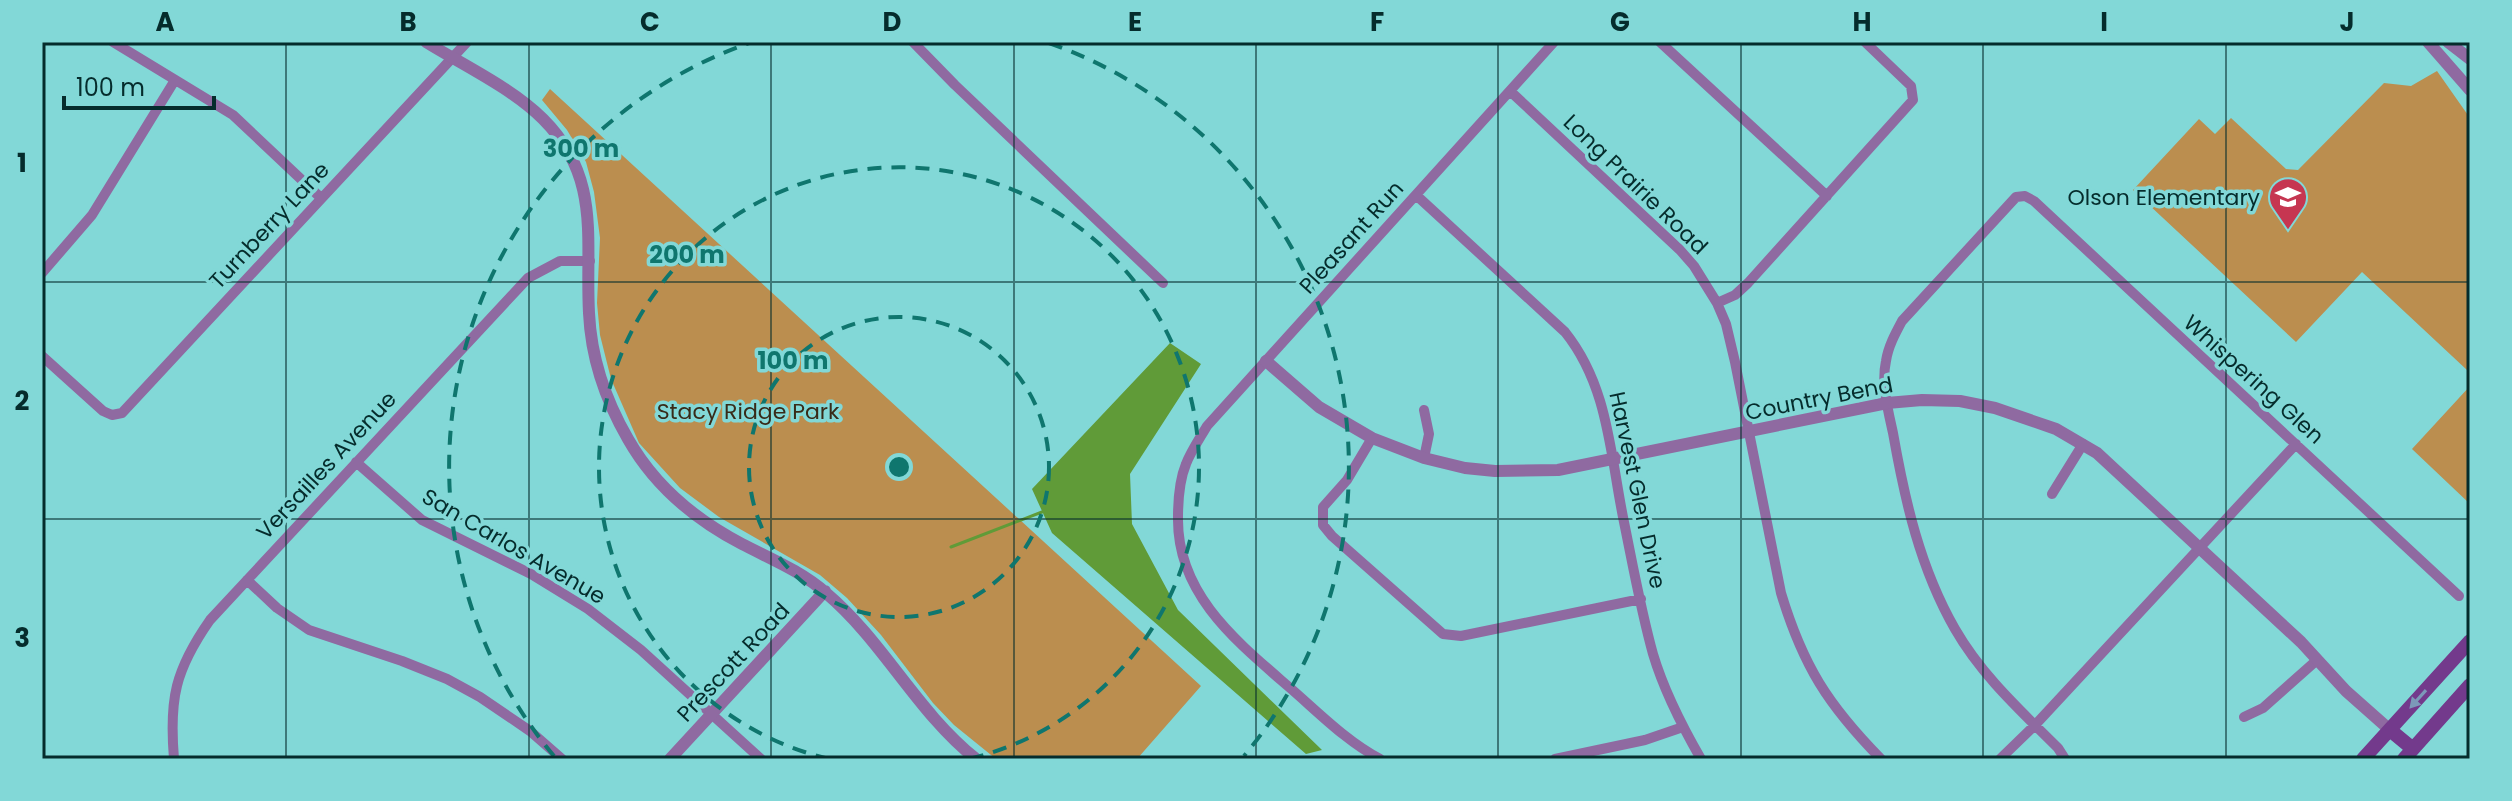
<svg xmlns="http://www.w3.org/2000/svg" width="2512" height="801" font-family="Poppins,sans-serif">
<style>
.green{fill:#bb8e4f}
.water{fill:#609b38}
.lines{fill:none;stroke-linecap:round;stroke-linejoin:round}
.stream{stroke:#609b38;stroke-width:3}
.minor{stroke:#8f6aa1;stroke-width:10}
.tertiary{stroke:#8f6aa1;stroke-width:12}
.secondary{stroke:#733a8c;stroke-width:14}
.oneway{fill:#7c99b9}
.grid{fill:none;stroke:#052c2c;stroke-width:2;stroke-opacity:0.55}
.ring{fill:none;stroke:#0f766e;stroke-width:4;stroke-dasharray:14 10}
.labels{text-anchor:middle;stroke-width:7;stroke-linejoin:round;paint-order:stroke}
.street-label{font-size:22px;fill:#052c2c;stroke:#82d8d7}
.poi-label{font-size:22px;fill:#052c2c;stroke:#82d8d7;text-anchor:end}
.park-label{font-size:22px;fill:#382b19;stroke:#82d8d7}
.centre{fill:#0f766e;stroke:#82d8d7;stroke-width:4}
.ring-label{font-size:24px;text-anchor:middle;font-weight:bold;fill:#0f766e;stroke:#82d8d7;stroke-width:7;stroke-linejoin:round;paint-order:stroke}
.neatline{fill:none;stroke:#052c2c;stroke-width:3}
.grid-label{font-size:26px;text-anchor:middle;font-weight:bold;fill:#052c2c}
</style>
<rect width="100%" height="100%" fill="#82d8d7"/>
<path class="green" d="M2437,71L2470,118V367L2467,370L2362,272L2296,342L2133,190L2199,119L2215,134L2231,118L2286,169L2298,170L2384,83L2411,86Z
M550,89L1201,686L1137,759H996L954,725L933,703L881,635L847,598L820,575L719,517L680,488L639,443L611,379L600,335L597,303L600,238L594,192L586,162L567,130L542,100Z
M2470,386V504L2412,449Z"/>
<path class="water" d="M1170,343L1201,364L1130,474L1132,524L1178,610L1322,750L1306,754L1052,533L1032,489Z"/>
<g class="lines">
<path class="stream" d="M951,547L1042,512"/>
<path class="minor" d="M113,42L233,115L321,198
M913,42L955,85L1163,283
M1660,42L1827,196
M1510,91L1680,250L1694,266L1717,303L1726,324L1735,362L1781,593C1803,666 1828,705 1881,759
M1416,195L1565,332C1609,387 1610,455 1624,522C1633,566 1641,611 1653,654C1664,691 1682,726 1701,759
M42,273L92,215L175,80
M1717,303L1735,295L1748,283L1913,100L1911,86L1865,42
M42,356L103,411L112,415L122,413L467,42
M1424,410L1429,434L1424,458
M1372,438L1347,480L1323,507V525L1332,536L1443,634L1461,636L1641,599
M356,462L422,520L531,574L588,609L641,650L761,759
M2052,494L2083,444
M247,580L277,608L309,630L402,661L447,679L480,697L530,731L562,759
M2244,717L2263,708L2317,660
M174,759C169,699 175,670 210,620L528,278L560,261H590
M1380,759C1346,741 1318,712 1289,687C1236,641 1177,594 1178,518C1178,500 1179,481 1186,464C1191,451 1200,438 1207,426L1554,42
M1555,759L1645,740L1683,727
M2000,759L2035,725L2296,444
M2065,759L2058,748C2021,711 1982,676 1955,629C1920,568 1905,501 1893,433C1888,410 1881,384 1886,361C1888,347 1895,334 1902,321L2016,197L2025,196L2034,201L2459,596"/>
<path class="tertiary" d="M426,42C463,65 512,88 543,119C602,178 585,239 589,313C591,357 606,401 628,439C654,485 696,520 742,544C771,559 801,571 826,593C884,642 916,711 976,759
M2428,42L2470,90
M2448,42L2470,59
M1266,361L1319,407L1372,438L1424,458L1465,468L1495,471L1558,470L1887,403L1922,400L1960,401L1995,408L2056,429L2097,453L2301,642L2346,691L2390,730
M670,759L825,591"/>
<path class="secondary" d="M2390,730L2413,749
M2363,759L2470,641
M2404,759L2470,685"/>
</g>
<defs><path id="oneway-solid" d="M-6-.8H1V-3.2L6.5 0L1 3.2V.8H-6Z" transform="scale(2)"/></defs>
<use class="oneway" href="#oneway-solid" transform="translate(2418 699) rotate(132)"/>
<path class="grid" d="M286,42V759M529,42V759M771,42V759M1014,42V759M1256,42V759M1498,42V759M1741,42V759M1983,42V759M2226,42V759M42,282H2470M42,519H2470"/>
<g class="ring">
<circle cx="899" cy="467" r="150"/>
<path d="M829 759A300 300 0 1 1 969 759"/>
<path d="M554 756A450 450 0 0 1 749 43M1049 43A450 450 0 0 1 1244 756"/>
</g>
<defs>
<g id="school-pin" transform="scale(2)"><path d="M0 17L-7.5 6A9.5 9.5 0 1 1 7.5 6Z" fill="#c63651" stroke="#82d8d7"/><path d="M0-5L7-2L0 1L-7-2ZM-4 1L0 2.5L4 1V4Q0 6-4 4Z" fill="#fff"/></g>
</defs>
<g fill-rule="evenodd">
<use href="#school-pin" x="2288" y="197"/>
</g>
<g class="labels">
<g class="street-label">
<text transform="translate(1636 184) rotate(44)" y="8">Long Prairie Road</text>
<text transform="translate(269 225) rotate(-47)" y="8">Turnberry Lane</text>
<text transform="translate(1351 237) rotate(-48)" y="8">Pleasant Run</text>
<text transform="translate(2254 379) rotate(42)" y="8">Whispering Glen</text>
<text transform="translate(1819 398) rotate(-11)" y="8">Country Bend</text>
<text transform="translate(326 465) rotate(-47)" y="8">Versailles Avenue</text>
<text transform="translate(1638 490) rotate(78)" y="8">Harvest Glen Drive</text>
<text transform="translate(514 546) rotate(30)" y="8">San Carlos Avenue</text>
<text transform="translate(733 662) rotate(-47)" y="8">Prescott Road</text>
</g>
<g class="poi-label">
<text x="2260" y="205">Olson Elementary</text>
</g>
<g class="park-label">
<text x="748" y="419">Stacy Ridge Park</text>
</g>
</g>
<circle cx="899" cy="467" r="12" class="centre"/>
<g class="ring-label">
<text x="581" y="157">300 m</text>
<text x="687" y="263">200 m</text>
<text x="793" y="369">100 m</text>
</g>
<rect width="2512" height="801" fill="none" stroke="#82d8d7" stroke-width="88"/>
<path d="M64 96v12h150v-12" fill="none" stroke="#052c2c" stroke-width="4"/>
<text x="76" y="96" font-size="24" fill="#052c2c" stroke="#82d8d7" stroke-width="6" paint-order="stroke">100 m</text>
<rect x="44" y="44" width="2424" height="713" class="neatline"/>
<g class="grid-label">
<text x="165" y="31">A</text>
<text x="408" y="31">B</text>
<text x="650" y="31">C</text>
<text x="892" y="31">D</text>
<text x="1135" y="31">E</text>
<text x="1377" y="31">F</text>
<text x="1620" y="31">G</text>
<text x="1862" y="31">H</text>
<text x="2104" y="31">I</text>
<text x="2347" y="31">J</text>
<text x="22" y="172">1</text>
<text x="22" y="410">2</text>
<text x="22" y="647">3</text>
</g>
</svg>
